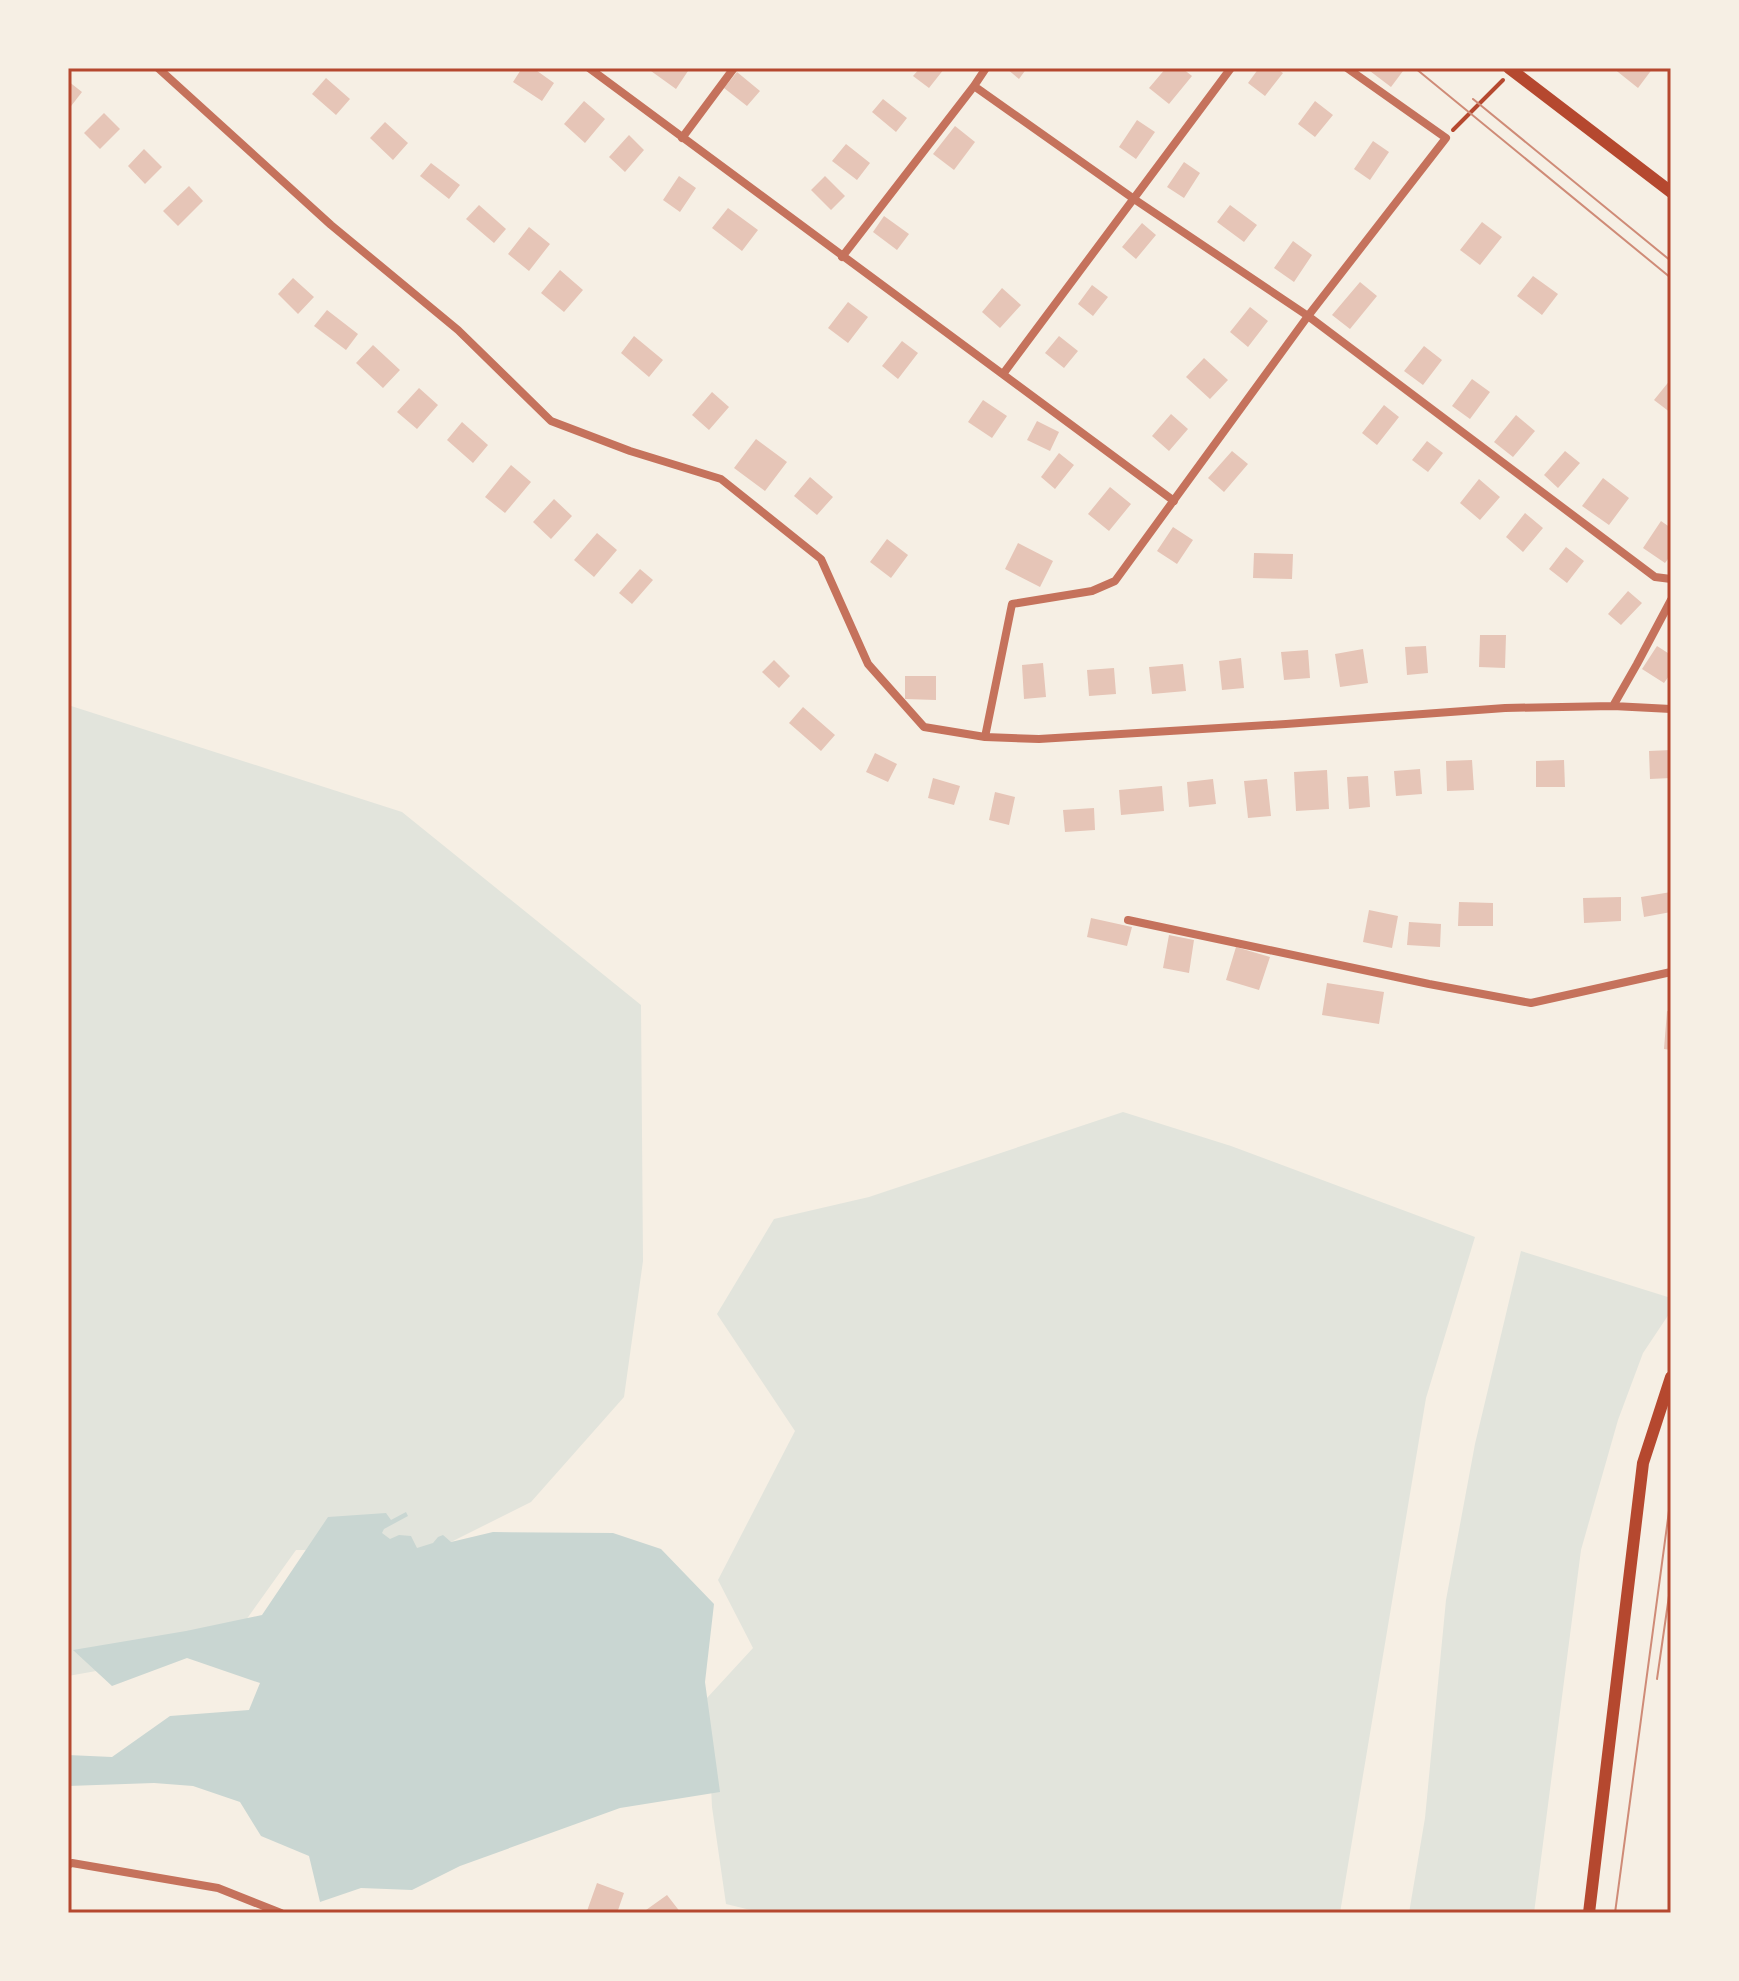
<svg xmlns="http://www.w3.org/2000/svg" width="1739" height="1981" font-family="Arial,sans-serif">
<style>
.green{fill:#e2e4dc}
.water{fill:#c9d6d2}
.building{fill:#e6c5b7}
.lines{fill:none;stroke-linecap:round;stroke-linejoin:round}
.path{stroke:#b5482f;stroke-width:4}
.minor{stroke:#c5725c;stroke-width:8}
.secondary{stroke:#b5482f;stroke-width:12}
.tram{stroke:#cf8b77;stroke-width:2}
.neatline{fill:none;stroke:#b5482f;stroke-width:3}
</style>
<rect width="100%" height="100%" fill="#f6efe4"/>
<path class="green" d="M68,705L402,812L641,1005L643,1261L624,1397L531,1502L435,1550H296L226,1648L68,1676Z
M1123,1112L1231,1146L1475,1237L1426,1398L1340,1913H763L726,1904L712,1807L707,1698L753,1648L718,1580L795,1431L717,1314L774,1219L869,1197Z
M1521,1251L1671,1298V1311L1643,1353L1618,1420L1581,1550L1534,1913H1409L1425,1818L1446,1600L1475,1444Z"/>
<path class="water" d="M406,1512L408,1516L384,1529L382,1533L390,1539L399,1535L411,1536L417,1548L433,1543L438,1537L443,1535L451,1542L493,1532L613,1533L661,1549L714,1604L705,1682L720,1792L620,1808L460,1866L412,1890L361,1888L320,1902L309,1856L261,1836L240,1802L193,1786L154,1783L68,1786V1755L112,1757L170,1716L249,1710L260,1683L187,1658L112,1686L73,1650L186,1631L262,1615L328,1517L386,1513L391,1520Z"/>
<path class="building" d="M522,68H533L554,83L542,101L513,82Z
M653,68H690L676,89L651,71Z
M920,68H942L944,69L929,88L913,76Z
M1006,68H1027L1019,79Z
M1166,68H1182L1192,76L1169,104L1149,88Z
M1259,68H1276L1283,73L1265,96L1248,83Z
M1366,68H1399L1403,71L1391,87Z
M1613,68H1653L1638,88Z
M737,72L760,91L747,106L724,88Z
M326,78L350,99L336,115L312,94Z
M68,81L82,92L68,110Z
M883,99L907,118L896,132L872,112Z
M584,101L605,119L585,143L564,124Z
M1315,101L1333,115L1315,137L1298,124Z
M104,113L120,129L100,149L84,133Z
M1137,120L1155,132L1136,159L1119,147Z
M385,122L408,143L393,160L370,138Z
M955,126L975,142L954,170L933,154Z
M629,135L644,150L625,172L609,157Z
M1373,141L1389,152L1370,180L1354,169Z
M846,144L870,163L857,180L832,161Z
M144,149L162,167L145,184L128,166Z
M1184,162L1200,173L1184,198L1167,187Z
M431,163L460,185L449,199L420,176Z
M679,176L696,188L680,212L663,200Z
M825,176L845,196L831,210L811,190Z
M189,186L203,201L178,226L163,211Z
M479,205L506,229L494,243L466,219Z
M1230,205L1257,225L1244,242L1217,222Z
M728,208L758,230L742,251L712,228Z
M884,216L909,234L897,250L873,232Z
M1482,222L1502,237L1480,265L1460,250Z
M1142,223L1156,235L1136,259L1122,247Z
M529,227L550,244L529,271L508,254Z
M1293,241L1312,255L1294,282L1274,268Z
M560,270L583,290L564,312L541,293Z
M1533,276L1558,294L1542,315L1517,296Z
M293,278L314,297L298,314L278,294Z
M1360,282L1377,296L1350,329L1332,315Z
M1092,285L1108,297L1093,316L1078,304Z
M1002,288L1021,305L1000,328L982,312Z
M848,302L868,317L848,343L828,328Z
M1250,307L1268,321L1248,347L1230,332Z
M327,310L358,334L346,350L314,326Z
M634,336L663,360L649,377L621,353Z
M1059,336L1078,351L1064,368L1045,353Z
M902,341L918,353L898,379L882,366Z
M373,345L400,370L383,388L356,363Z
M1424,346L1442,360L1423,385L1404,371Z
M1204,358L1228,380L1210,399L1186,377Z
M1472,379L1490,392L1470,419L1452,406Z
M1671,379V413L1654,400Z
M419,388L438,405L417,429L397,412Z
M712,392L729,407L709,430L692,415Z
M983,400L1007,416L992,438L968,422Z
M1384,405L1399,417L1377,445L1362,433Z
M1171,414L1188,429L1169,451L1152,436Z
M1516,415L1535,431L1513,457L1494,442Z
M1037,421L1059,432L1050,451L1027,440Z
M462,422L488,445L473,463L447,440Z
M756,439L787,462L765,491L734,468Z
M1427,441L1443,453L1428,472L1412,460Z
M1232,451L1248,464L1224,492L1208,478Z
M1565,451L1580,463L1558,488L1544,475Z
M1059,453L1074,465L1055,489L1041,477Z
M511,465L531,482L505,513L485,497Z
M810,477L833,497L817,515L794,496Z
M1603,478L1629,498L1609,525L1582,506Z
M1479,479L1500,497L1480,520L1460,503Z
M1110,487L1131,504L1109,531L1088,514Z
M554,499L572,516L551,539L533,522Z
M1525,513L1543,528L1523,552L1506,537Z
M1661,521L1671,528V555L1665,563L1643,548Z
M1173,527L1193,540L1177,564L1157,551Z
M597,533L617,550L594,577L574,560Z
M887,539L908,555L891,578L870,562Z
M1018,543L1053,561L1040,587L1005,569Z
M1566,547L1584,561L1567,583L1549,569Z
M1254,553L1293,554L1292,579L1253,578Z
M640,569L653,580L632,604L619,593Z
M1628,591L1642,603L1621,625L1608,614Z
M1480,635H1506L1505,668L1479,667Z
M1426,646L1428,673L1407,675L1405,647Z
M1657,646L1671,655V673L1664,683L1642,669Z
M1363,649L1368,683L1340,687L1335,654Z
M1308,650L1310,678L1284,680L1281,652Z
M1241,658L1244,688L1222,690L1219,661Z
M774,660L790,676L779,688L762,672Z
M1043,663L1046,697L1024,699L1022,665Z
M1183,664L1186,691L1152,694L1149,667Z
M1114,668L1116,694L1089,696L1087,670Z
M905,676H936V700L905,699Z
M803,707L835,735L821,751L789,723Z
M1671,750V778L1650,779L1649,751Z
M875,753L897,764L888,782L866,772Z
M1472,760L1474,790L1447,791L1446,761Z
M1564,760L1565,787H1536V761Z
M1420,769L1422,794L1396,796L1394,771Z
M1327,770L1329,809L1296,811L1294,772Z
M1368,776L1370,807L1349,809L1347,777Z
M933,778L960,786L954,805L928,798Z
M1213,779L1216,804L1189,807L1187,782Z
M1267,779L1271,816L1248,818L1244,781Z
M1162,786L1164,811L1121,815L1119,790Z
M995,792L1015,797L1009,825L989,820Z
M1094,808L1095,830L1065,832L1063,810Z
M1671,892V912L1644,917L1641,897Z
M1621,897V921L1584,923L1583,898Z
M1459,902L1493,903V926H1458Z
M1369,910L1398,916L1392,948L1363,942Z
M1091,918L1132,927L1127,946L1087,937Z
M1409,922L1441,924L1440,947L1407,945Z
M1169,935L1194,940L1189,973L1163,968Z
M1236,947L1270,957L1259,990L1226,980Z
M1327,983L1384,992L1379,1024L1322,1015Z
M1667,1011L1671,1012V1050L1664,1049Z
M597,1883L624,1893L617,1913H593L587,1911Z
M667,1895L681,1913H648L646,1910Z"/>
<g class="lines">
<path class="path" d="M1453,130L1503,80"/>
<path class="minor" d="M158,68L331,225L458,330L551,421L630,451L721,479L821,559L868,664L924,727L985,737L1039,739L1286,724L1505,708L1613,706L1671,709
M589,68L1174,501
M986,68L974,86L1134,199L1308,316L1655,577L1671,579
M682,138L734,68
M842,257L974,86
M1003,374L1231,68
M1613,706L1637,664L1671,600
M985,737L1012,604L1092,591L1115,581L1308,316L1446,138L1347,68
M1128,920L1429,984L1531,1003L1671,972
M68,1865L72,1863L218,1888L281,1913"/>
<path class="secondary" d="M1509,68L1671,192
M1589,1913L1643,1463L1671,1377"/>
<path class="tram" d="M1415,68L1671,278
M1473,99L1671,261
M1657,1679L1671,1582
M1615,1913L1671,1496"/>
</g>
<rect width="1739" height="1981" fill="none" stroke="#f6efe4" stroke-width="140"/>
<rect x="70" y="70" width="1599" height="1841" class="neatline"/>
</svg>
